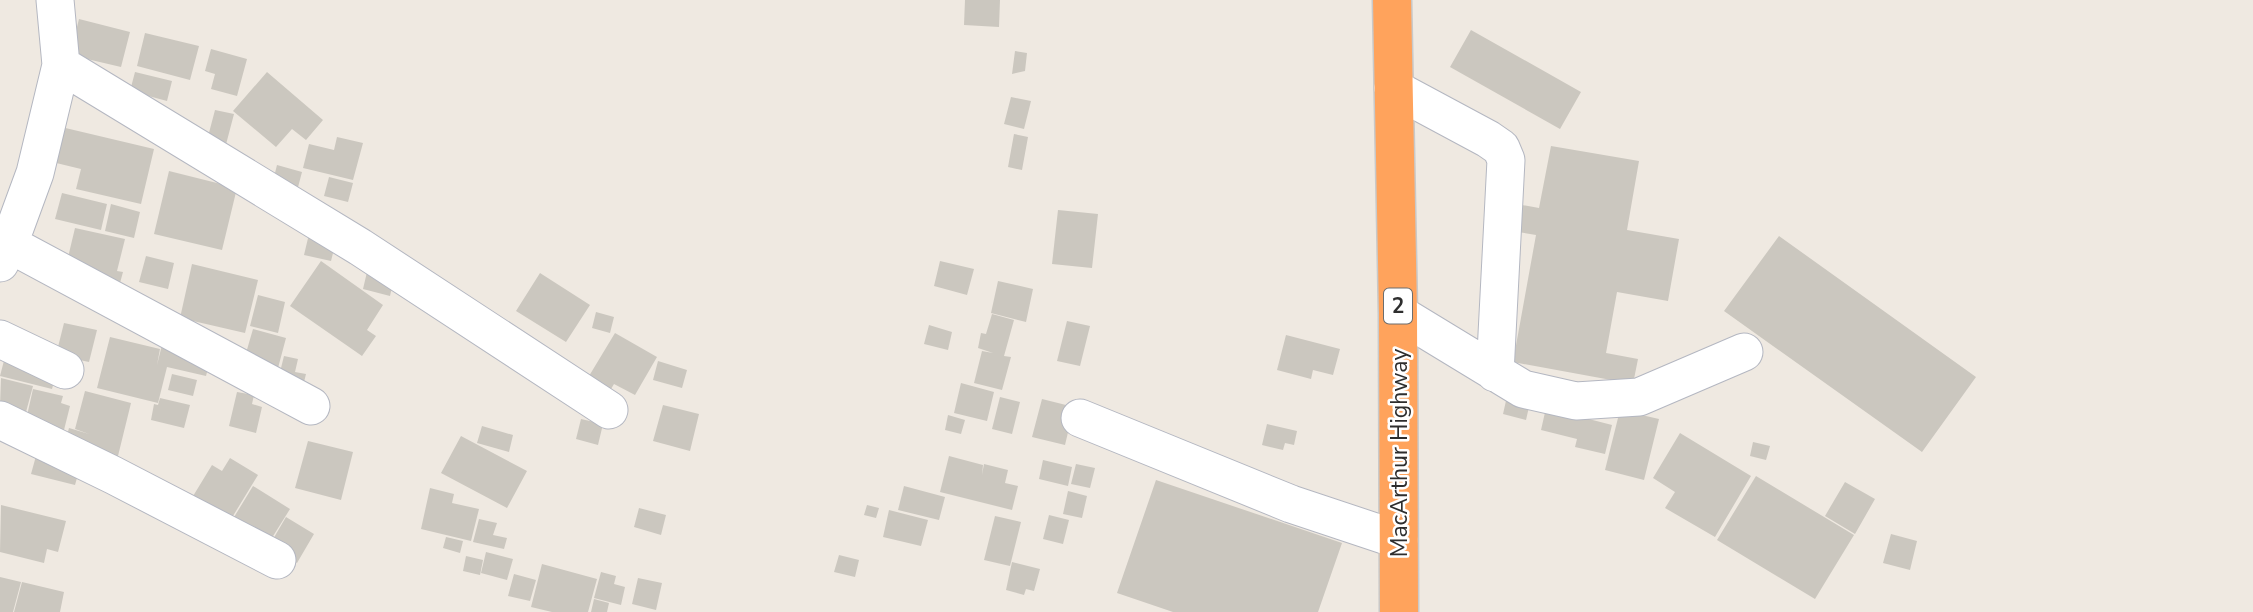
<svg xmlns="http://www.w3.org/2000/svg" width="2253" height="612" font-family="'Nunito Sans',sans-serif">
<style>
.building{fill:#cbc7bf}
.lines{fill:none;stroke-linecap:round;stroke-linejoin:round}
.minor-casing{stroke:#b4b7c1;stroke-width:39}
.highway-casing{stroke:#c9c9c9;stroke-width:41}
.minor{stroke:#fff;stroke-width:37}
.highway{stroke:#ffa35c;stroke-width:38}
.labels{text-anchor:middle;stroke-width:5;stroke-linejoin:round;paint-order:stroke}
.shield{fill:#fff;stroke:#6d6d6d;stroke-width:2}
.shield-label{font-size:21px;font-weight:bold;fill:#2e2e2e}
.street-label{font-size:23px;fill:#2e2e2e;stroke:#fff}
</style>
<rect width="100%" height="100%" fill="#efe9e1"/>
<path class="building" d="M965,0H1000L999,27L964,25Z
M79,19L130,32L121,67L70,55Z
M1471,30L1581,92L1560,129L1450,67Z
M145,33L199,46L190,80L137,66Z
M211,49L247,59L237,96L211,89L215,74L205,71Z
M1015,51L1027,53L1025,71L1012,74Z
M135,72L172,81L167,101L130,91Z
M267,72L323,120L306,140L292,129L276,147L233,111Z
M1011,97L1031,101L1024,129L1004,124Z
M215,110L234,114L224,152L205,148Z
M57,126L154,149L141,204L76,189L81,169L48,161Z
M1014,134L1028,137L1022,170L1008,167Z
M337,137L363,143L353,180L303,168L309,144L334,150Z
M1551,146L1639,161L1627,230L1679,239L1668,301L1617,292L1606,353L1638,359L1633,384L1513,362L1536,235L1506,230L1511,203L1539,208Z
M277,165L302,172L297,191L272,185Z
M169,171L237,188L222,250L154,234Z
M329,177L353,183L348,202L324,196Z
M62,193L107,204L101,230L55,219Z
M111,204L140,212L134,238L105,231Z
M1058,210L1098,214L1092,268L1052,264Z
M75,228L125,239L117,271L123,272L120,283L65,270Z
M309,234L336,241L331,261L304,255Z
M1779,236L1976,377L1922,452L1724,311Z
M146,256L174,263L168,289L139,282Z
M321,261L383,305L367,330L376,336L362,356L290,306Z
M940,261L974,269L967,295L934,286Z
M192,264L258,280L245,333L180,318Z
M367,272L394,278L390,296L363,289Z
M540,273L590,305L566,342L516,311Z
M998,281L1033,289L1026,322L991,313Z
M258,295L285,302L278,333L250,326Z
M596,312L614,317L610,333L592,328Z
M992,314L1014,320L1004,356L1011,357L1002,390L974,383L982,351L993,353L978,348L981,333L986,334Z
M1067,321L1090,326L1080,366L1057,361Z
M64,323L97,330L89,362L56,355Z
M929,325L952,332L948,350L924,344Z
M253,329L286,338L278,368L244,360Z
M615,333L657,357L635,395L614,384L608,394L586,381Z
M1286,335L1340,349L1333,375L1313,370L1311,379L1277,370Z
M110,337L160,349L157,365L162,345L211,357L206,376L167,367L158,403L97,388Z
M6,353L58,367L52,389L0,376Z
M284,356L298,359L295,372L306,374L303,386L278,380Z
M658,361L687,370L682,388L653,380Z
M172,374L197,380L193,396L168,390Z
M1,378L33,386L26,412L0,406Z
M961,383L994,392L987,421L954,413Z
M33,389L63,396L61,403L70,406L64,430L26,420Z
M85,391L131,403L117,460L64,446L69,428L89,434L75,429Z
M237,392L254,395L252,404L262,407L256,433L229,426Z
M1508,392L1531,398L1526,420L1503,414Z
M1000,397L1020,402L1012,434L992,429Z
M160,398L190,405L184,428L151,420L154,404L158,405Z
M1042,399L1074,407L1065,445L1032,437Z
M663,405L699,414L690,451L653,441Z
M1546,408L1612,425L1605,454L1575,447L1577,439L1541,430Z
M1620,410L1659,419L1644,480L1605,470Z
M948,415L965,420L961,434L945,430Z
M581,419L603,424L598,445L576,439Z
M1267,424L1297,431L1294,445L1285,443L1283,450L1262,445Z
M482,426L513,435L509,452L477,443Z
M1680,433L1751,476L1715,537L1665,508L1675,492L1653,478Z
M461,436L527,471L507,508L441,473Z
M308,441L353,452L341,500L295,488Z
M1753,442L1770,446L1766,460L1750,456Z
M36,456L80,467L75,485L31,474Z
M949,456L983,465L982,475L984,464L1008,470L1005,483L1018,486L1012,510L940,492Z
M230,458L258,475L225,529L187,506L212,465L222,471Z
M1043,460L1072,467L1068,486L1039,479Z
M1076,464L1095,468L1090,488L1071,484Z
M1756,476L1854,535L1815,599L1717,540Z
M1156,480L1342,543L1318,612H1173L1117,593Z
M1845,482L1875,499L1855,534L1825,516Z
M253,486L290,509L265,549L228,527Z
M904,486L945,497L939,520L898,510Z
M430,488L454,494L452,503L479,509L471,541L421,529Z
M1068,491L1087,496L1082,518L1063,514Z
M1,505L66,521L58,552L47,549L44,563L0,552Z
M867,505L879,508L876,518L864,515Z
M639,508L666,515L661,535L634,527Z
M889,510L928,520L921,546L883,537Z
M1049,515L1069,520L1063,544L1043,539Z
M995,516L1021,522L1010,566L984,560Z
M286,517L314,534L297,563L269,546Z
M479,519L497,523L493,535L507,538L504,549L473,542Z
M1891,534L1917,541L1910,570L1883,563Z
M446,537L463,541L460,553L443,548Z
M486,552L513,559L507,580L481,573Z
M839,555L859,560L855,577L834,572Z
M466,556L483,560L480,575L463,571Z
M1012,562L1040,569L1034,591L1026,589L1024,595L1006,590Z
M542,564L597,579L588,612H552L531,607Z
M601,572L616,576L614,584L625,587L621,605L594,598Z
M514,574L536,580L530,601L508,596Z
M0,577L21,582L13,612H0Z
M638,578L662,583L656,610L632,604Z
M22,582L64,592L60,612H14Z
M594,599L609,603L607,612H591Z"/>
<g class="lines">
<g class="minor-casing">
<path id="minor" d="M61,65L360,247L609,410
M1393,88L1488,139L1501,148L1506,160L1495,373
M9,244L311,406
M0,263L9,244L35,173L61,65L55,0
M1398,313L1523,389L1576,401L1639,397L1744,352
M0,339L65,370
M1080,418L1291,504L1399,540
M0,420L113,475L277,560"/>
</g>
<g class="highway-casing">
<path id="highway" d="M1392,0L1398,313L1399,612"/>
</g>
<use href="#minor" class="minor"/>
<use href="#highway" class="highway"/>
</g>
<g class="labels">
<rect class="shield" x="1384" y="288.5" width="28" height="35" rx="5"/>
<g class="shield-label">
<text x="1398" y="313">2</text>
</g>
<g class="street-label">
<text transform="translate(1399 453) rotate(-90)" y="8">MacArthur Highway</text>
</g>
</g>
</svg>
